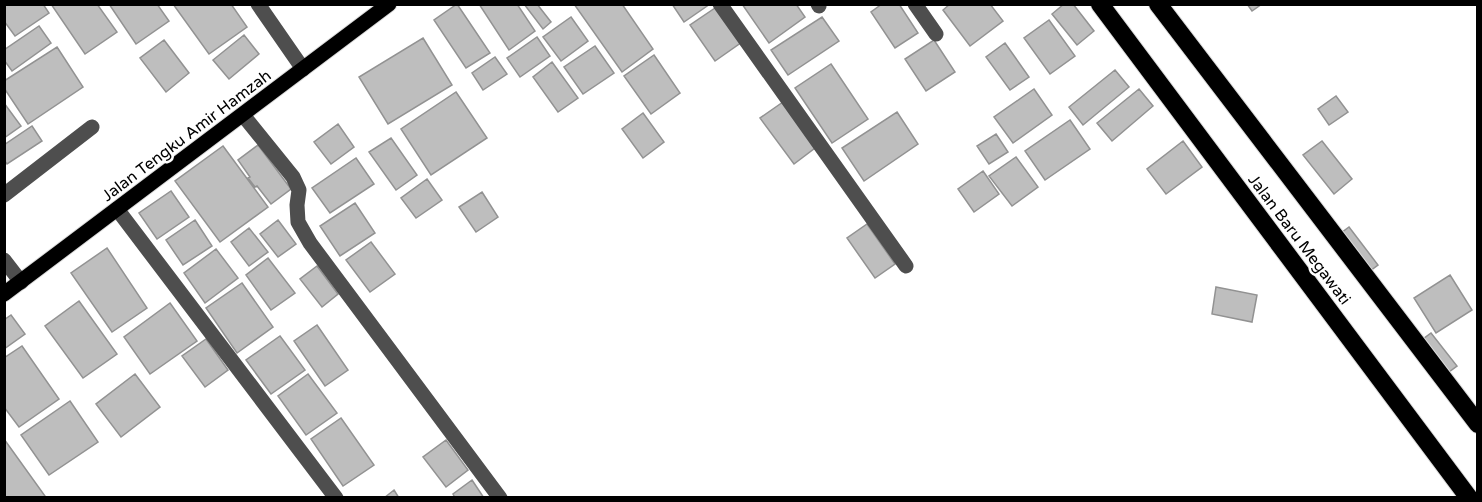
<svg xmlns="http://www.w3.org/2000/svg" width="1482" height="502" font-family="'Varela Round',sans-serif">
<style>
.building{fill:#bebebe;stroke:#929292;stroke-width:1.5}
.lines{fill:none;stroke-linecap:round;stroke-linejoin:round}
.major-casing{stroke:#dbdbdb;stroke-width:17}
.highway-casing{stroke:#dbdbdb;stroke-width:20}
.minor{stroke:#4e4e4e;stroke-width:15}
.major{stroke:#000;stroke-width:15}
.highway{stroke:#000;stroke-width:18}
.labels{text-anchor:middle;stroke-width:5;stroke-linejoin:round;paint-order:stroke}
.street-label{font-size:16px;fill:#000;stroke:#fff}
</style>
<rect width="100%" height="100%" fill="#fff"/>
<path class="building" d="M4,4H43L49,13L15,36L4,21Z
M51,4H97L117,32L85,54Z
M109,4H157L169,21L136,44Z
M173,4H231L247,27L209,54Z
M457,4L490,53L466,68L434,20Z
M479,4H517L535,31L509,50Z
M524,4H537L551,22L543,29Z
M574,4H622L653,49L622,72Z
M672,4H710L684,22Z
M742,4H796L805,17L769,43Z
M882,4H899L918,33L895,48L871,12Z
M950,4H990L1003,21L970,46L943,10Z
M1064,4H1073L1094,31L1077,45L1052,14Z
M1247,4H1262L1252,11Z
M718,6L742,42L715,61L690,25Z
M571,17L588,41L561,61L543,37Z
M822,17L839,41L788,75L771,50Z
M1049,20L1075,56L1050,74L1024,38Z
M39,26L51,43L12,71L4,60V50Z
M244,35L259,54L229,79L213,60Z
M537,37L550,56L520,77L507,58Z
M423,38L452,85L388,124L359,77Z
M164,40L189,73L166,92L140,58Z
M934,40L955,72L926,91L905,59Z
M1005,43L1029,77L1010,90L986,57Z
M595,46L614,73L583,94L564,67Z
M57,47L83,87L28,124L4,88V81Z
M654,55L680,93L651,114L624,76Z
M495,57L507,74L483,90L472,73Z
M552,62L578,98L558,112L533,77Z
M831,64L868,119L832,143L795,88Z
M1115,70L1129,87L1083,125L1069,107Z
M1034,89L1052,115L1013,143L994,117Z
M1139,89L1153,106L1112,141L1097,123Z
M456,92L487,138L431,175L401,129Z
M1336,96L1348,112L1329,125L1318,109Z
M783,102L815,148L794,164L760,118Z
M4,103L21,126L4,138Z
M897,112L918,144L864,181L842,148Z
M643,113L664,142L643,158L622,129Z
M1070,120L1090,149L1045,180L1025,151Z
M338,124L354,147L331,164L314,142Z
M32,126L42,141L7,164L4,160V145Z
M996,134L1008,152L989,164L977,146Z
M391,138L417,175L396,190L369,152Z
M1183,141L1202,167L1166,194L1147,169Z
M1322,141L1352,179L1334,194L1303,155Z
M258,145L291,189L271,204L257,186L255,187L248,178L250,177L238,160Z
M223,146L268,207L220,242L175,181Z
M1016,157L1038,187L1012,206L989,176Z
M356,158L374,184L330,213L312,188Z
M983,171L999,194L974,212L958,189Z
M427,179L442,200L416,218L401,198Z
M171,191L189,217L157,239L139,213Z
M482,192L498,217L476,232L459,207Z
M355,203L375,233L340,256L320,226Z
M195,220L212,246L183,265L166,240Z
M278,220L296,244L278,257L260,234Z
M867,224L895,264L875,278L847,238Z
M1349,227L1378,265L1370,271L1341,233Z
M249,228L268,252L249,266L231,242Z
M371,242L395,274L370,292L346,260Z
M107,248L147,308L112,332L71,273Z
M216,249L238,278L205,303L184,273Z
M268,258L295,293L271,310L246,275Z
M317,266L338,294L322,307L300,279Z
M1450,275L1472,310L1436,333L1414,298Z
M242,283L273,327L237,353L206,308Z
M1216,287L1257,295L1252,322L1212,314Z
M79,301L117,354L83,378L45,326Z
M170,303L197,341L150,374L124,337Z
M11,315L25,334L4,349V320Z
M317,325L348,370L325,386L294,341Z
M1431,333L1457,366L1449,372L1423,339Z
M280,336L305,370L271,394L246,360Z
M206,339L228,370L205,387L182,356Z
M22,346L59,399L19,427L4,407V358Z
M135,374L160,407L121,437L96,404Z
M308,374L337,413L306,435L278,396Z
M70,401L98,442L49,475L21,435Z
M341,418L374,465L343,486L311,439Z
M4,439L45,496L44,498H4Z
M446,440L468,470L446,487L423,457Z
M472,480L484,498H455L453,494Z
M394,490L399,498H384Z"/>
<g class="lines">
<g class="major-casing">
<path id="major" d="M4,294L389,4"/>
</g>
<g class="highway-casing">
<path id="highway" d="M1100,4L1469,498
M1158,4L1478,424"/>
</g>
<path class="minor" d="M258,4L303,69
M720,4L906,266
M818,4L819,6
M915,4L936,34
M243,115L293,177L299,190L297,205L298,222L310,243L500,498
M4,195L92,127
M117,209L336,498
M4,260L21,282"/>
<use href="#major" class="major"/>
<use href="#highway" class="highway"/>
</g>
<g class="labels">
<g class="street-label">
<text transform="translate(186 135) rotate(-37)" y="6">Jalan Tengku Amir Hamzah</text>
<text transform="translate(1300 239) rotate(53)" y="6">Jalan Baru Megawati</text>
</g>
</g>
<rect width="1482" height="502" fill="none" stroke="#000000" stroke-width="12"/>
</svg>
